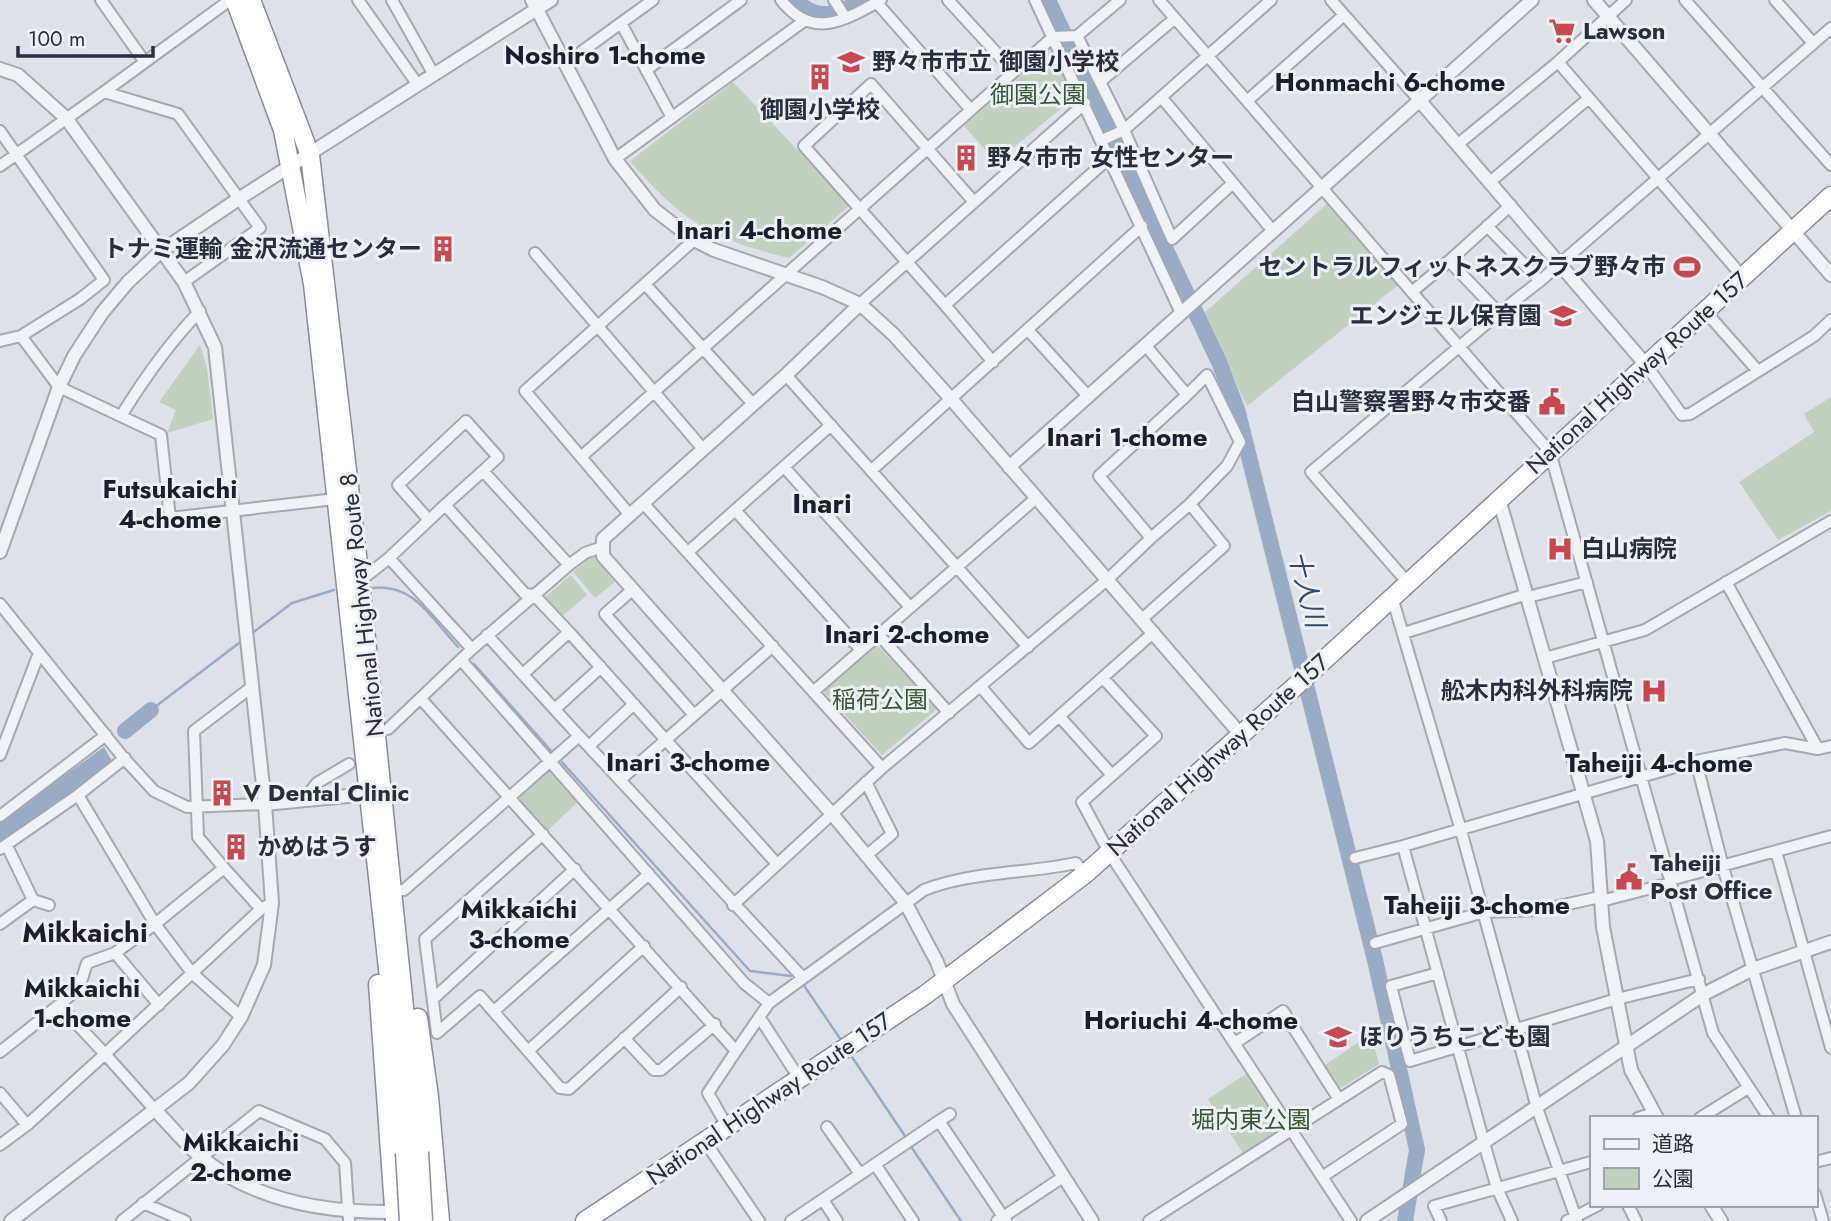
<svg xmlns="http://www.w3.org/2000/svg" width="1831" height="1221" font-family="Jost,'Noto Sans JP',sans-serif">
<style>
.green{fill:#c2d0c0}
.water{fill:#9aabc6}
.lines{fill:none;stroke-linecap:round;stroke-linejoin:round}
.stream{stroke:#9aabc6;stroke-width:2.5}
.river{stroke:#9aabc6;stroke-width:16}
.minor-casing{stroke:#a4a8b1;stroke-width:14}
.tertiary-casing{stroke:#a4a8b1;stroke-width:16}
.trunk-casing{stroke:#868d9d;stroke-width:21}
.minor{stroke:#f0f2f5;stroke-width:10}
.tertiary{stroke:#f0f2f5;stroke-width:12}
.trunk{stroke:#fff;stroke-width:18}
.trunk-bridge-casing{stroke:#868d9d;stroke-width:21;stroke-linecap:butt}
.trunk-bridge{stroke:#fff;stroke-width:18}
.labels{text-anchor:middle;stroke-width:6;stroke-linejoin:round;paint-order:stroke}
.poi-label{font-size:24px;font-weight:bold;fill:#282e3d;stroke:#edf0f5;text-anchor:start}
.park-label{font-size:24px;fill:#395836;stroke:#edf0f5}
.street-label{font-size:24px;fill:#282e3d;stroke:#edf0f5}
.neighbourhood-label{font-size:26px;font-weight:bold;fill:#1a1f2e;stroke:#edf0f5}
.water-label{font-size:26px;font-style:italic;fill:#34496f;stroke:#edf0f5}
.quarter-label{font-size:28px;font-weight:bold;fill:#1a1f2e;stroke:#edf0f5}
</style>
<rect width="100%" height="100%" fill="#dee1e7"/>
<path class="green" d="M1050,50L1075,97L996,162L964,126Z
M733,82L850,205L789,258C713,240 680,220 630,161Z
M1330,201L1402,282L1247,406L1203,314Z
M200,345L207,368L213,419L167,433L176,410L159,402Z
M1831,397V511L1778,540L1739,482L1814,432L1804,414Z
M593,555L616,581L595,598L573,572Z
M571,575L587,595L562,616L545,597Z
M877,645L937,709L882,755L823,691Z
M548,770L578,802L547,831L517,798Z
M1371,1034L1379,1064L1339,1089L1325,1065Z
M1249,1072L1286,1128L1244,1155L1208,1099Z"/>
<path class="water" d="M104,747L112,761L31,824L0,843V822Z"/>
<g class="lines">
<path class="stream" d="M373,588C414,583 432,619 458,647
M251,634L292,603L334,590
M474,664L553,753
M151,710L243,640
M560,760L750,971L791,976
M803,984L843,1043
M850,1054L907,1139
M910,1145L961,1221"/>
<path class="river" d="M796,0C817,23 839,14 863,0
M1048,0L1219,362L1237,409L1375,960L1417,1150L1405,1221
M125,731L151,710"/>
<g class="minor-casing">
<path id="minor" d="M101,0L144,61
M358,0L418,85
M392,0L434,75
M653,0L621,23L671,116
M781,0C812,40 844,21 881,0
M834,0L846,18
M948,0L1013,71
M1035,0L1181,313
M1120,0L1077,36L1124,130L1172,239L1233,183
M1159,0L1247,101
M1331,0L1420,101
M1685,0L1831,165
M1775,0L1813,43
M877,3L971,110
M1344,15L1247,101L1550,452L1713,1033L1769,1118
M1558,62L1742,276
M566,63L621,23
M646,70L741,0
M1100,82L1174,19
M1162,98L1273,231
M0,131L104,280L80,299L21,336L0,341
M1102,140L1124,130L1271,0
M1457,145L1558,62L1626,0
M615,159L804,21
M0,166L104,92
M1490,182L1589,98
M1487,226L1540,281L1831,28
M535,253L703,449
M184,282L260,228L178,114L104,92L230,0
M645,284L753,404
M1413,291L1449,261
M860,304L1085,103
M945,305L804,146L871,84L974,202
M1705,311L1758,371
M1499,313L1540,281
M1028,330L1087,395
M21,336L59,387L161,435L170,518L335,499
M993,362L945,305L1109,158
M1646,365L1682,415L1690,414L1814,336L1831,320
M786,375L1028,647
M1187,395L1207,375L1240,442L1227,466L1190,504
M121,416C145,377 169,343 200,311
M581,457L525,391L694,240
M784,467L910,607
M873,469L1142,226
M643,503L882,768
M735,510L861,650
M630,515L581,457L1053,37L1077,36
M428,519L398,485L466,421L498,457L483,471
M688,552L831,425
M389,558L445,505
M569,565L483,471L445,505L525,594L534,595L569,632L777,864
M360,581L389,558L472,649
M1726,582L1818,749
M1408,583L1311,472L1499,313L1449,261L1511,205
M632,590L605,614L694,715
M1392,597L1460,827L1537,1108L1577,1221
M1528,597L1587,582
M0,604L122,756L154,791L187,807L265,804
M1142,619L1224,546L1190,504L1151,538L1099,476L1187,395L1146,346
M1404,633L1527,594
M487,635L579,736
M879,635L949,713
M1545,658L1645,630L1831,521
M462,661L744,983L769,1003
M523,674L569,632
M1103,678L1156,736L1082,802L1110,854L1351,1221
M981,687L1029,743L1154,632
M813,692L1035,499
M422,700L736,1051L708,1093L727,1126
M555,709L601,667
M1060,717L1112,775
M388,729L472,649L569,565L585,553L602,547
M589,746L634,704
M0,755L39,653
M1696,761L1723,867L1796,1118
M620,780L803,978
M866,782L892,834L867,855
M303,801L317,783L349,764
M0,816L106,735
M543,834L425,939L437,1033L480,996L528,1051L644,946
M7,846L33,900L49,905
M0,849L78,795L125,758
M1776,851L1831,1048
M1355,858L1403,846
M224,868L261,909
M1670,880L1831,836
M394,891L404,890L579,736L620,780L773,646
M1601,901L1671,883
M733,905L882,768L1107,580L1151,538
M0,924L33,900
M1375,943L1484,912L1540,910L1600,897
M115,953L159,1005
M1438,973L1391,986L1410,1061L1617,999L1699,979
M433,999L575,869
M494,1011L649,874
M241,1017L192,973L155,924L224,868L198,837L194,731L253,686
M760,1018L799,1078
M624,1038L654,1070H661L715,1024
M1235,1043L1283,1011L1338,1098
M528,1051L560,1088L569,1089L681,987
M736,1051L769,1003L924,890C973,871 1025,874 1076,863L1085,874
M0,1052L59,1005
M0,1093L27,1125L105,1054L59,1005L79,988L87,963L115,953L155,924L78,795
M155,1110L105,1054L261,909L272,903
M950,1114L939,1121L1006,1221
M1638,1118L1654,1113
M1700,1118L1748,1088
M827,1127L860,1174
M704,1140L759,1221
M0,1145L27,1125
M1815,1162L1831,1158
M875,1164L913,1221
M1815,1194L1823,1221
M823,1200L837,1221
M143,1203L185,1221
M1628,1205L1636,1221
M122,1221L259,1111L325,1139L345,1163L349,1221
M791,1221L939,1121
M997,1221L1063,1177
M1149,1221L1382,1072L1389,1075L1402,1124L1322,1177
M1441,1221L1434,1206L1591,1162
M1512,1221L1497,1188L1484,1143L1403,846L1696,761L1785,743L1818,749L1831,746
M1567,1221L1598,1205"/>
</g>
<g class="tertiary-casing">
<path id="tertiary" d="M532,0L615,159L655,210L694,240L714,250L822,287L860,304L894,335L952,400L1241,735
M1594,0L1831,275
M0,69L18,75L66,118L184,282L215,347L265,804L272,903L264,965L241,1017L223,1045L189,1083L11,1221
M1420,101L1646,365
M860,304L786,375L603,539V556L832,814L905,902L937,962L953,1004L1092,1221
M1009,467L1532,0
M1499,499L1597,841L1603,927L1631,1070L1657,1118
M0,552L59,387L74,356L102,313L128,282L160,252L240,198L551,0
M265,804L368,794
M155,1110C170,1125 184,1143 201,1157C255,1202 327,1213 395,1212
M1711,1205L1721,1221
M1367,1221L1704,994L1753,969L1831,942"/>
</g>
<g class="trunk-casing">
<path id="trunk" d="M235,0L283,130L313,284L392,1005L405,1153
M251,0L310,155L360,581L419,1152
M378,984L395,1221
M418,1018L429,1097L440,1221
M585,1221L925,995L1085,874L1299,683L1831,196"/>
</g>
<use href="#minor" class="minor"/>
<use href="#tertiary" class="tertiary"/>
<use href="#trunk" class="trunk"/>
<g class="trunk-bridge-casing">
<path id="trunk-bridge" d="M419,1152L423,1221
M405,1153L409,1221"/>
</g>
<use href="#trunk-bridge" class="trunk-bridge"/>
</g>
<defs>
<g id="supermarket-bare" transform="scale(2.1)"><path d="M-6-5.5h2.5l.6 2H6L4.5 2H-2.5L-4.4-4H-6ZM-1.5 3.2a1.3 1.3 0 1 0 .1 0ZM3 3.2a1.3 1.3 0 1 0 .1 0Z" fill="#c7484f" stroke="#edf0f5" stroke-width="2.5" paint-order="stroke"/></g>
<g id="school-bare" transform="scale(2.1)"><path d="M0-5L7-2L0 1L-7-2ZM-4 1L0 2.5L4 1V4Q0 6-4 4Z" fill="#c7484f" stroke="#edf0f5" stroke-width="2.5" paint-order="stroke"/></g>
<g id="building-bare" transform="scale(2.1)"><path d="M-4-6H4V6H1V3H-1V6H-4ZM-2.5-4.3h1.7v1.8h-1.7ZM.8-4.3h1.7v1.8H.8ZM-2.5-1h1.7V.8h-1.7ZM.8-1h1.7V.8H.8Z" fill="#c7484f" stroke="#edf0f5" stroke-width="2.5" paint-order="stroke"/></g>
<g id="stadium-bare" transform="scale(2.1)"><path d="M0-5a6.5 5 0 1 0 0 10a6.5 5 0 1 0 0-10ZM-3.5-1.8h7v3.6h-7Z" fill="#c7484f" stroke="#edf0f5" stroke-width="2.5" paint-order="stroke"/></g>
<g id="civic-bare" transform="scale(2.1)"><path d="M-.6-6.5H3V-4.5H.6V-3L4-1V1h2V6H-6V1h2V-1L-.6-3ZM-1.2 2.5V6h2.4V2.5Z" fill="#c7484f" stroke="#edf0f5" stroke-width="2.5" paint-order="stroke"/></g>
<g id="hospital-bare" transform="scale(2.1)"><path d="M-5-5h3v3.5h4V-5h3V5h-3V1.5h-4V5h-3Z" fill="#c7484f" stroke="#edf0f5" stroke-width="2.5" paint-order="stroke"/></g>
</defs>
<g fill-rule="evenodd">
<use href="#supermarket-bare" x="1562" y="31"/>
<use href="#school-bare" x="851" y="62"/>
<use href="#building-bare" x="820" y="77"/>
<use href="#building-bare" x="966" y="158"/>
<use href="#building-bare" x="443" y="249"/>
<use href="#stadium-bare" x="1687" y="267"/>
<use href="#school-bare" x="1563" y="316"/>
<use href="#civic-bare" x="1552" y="402"/>
<use href="#hospital-bare" x="1560" y="549"/>
<use href="#hospital-bare" x="1654" y="691"/>
<use href="#building-bare" x="222" y="793"/>
<use href="#building-bare" x="236" y="847"/>
<use href="#civic-bare" x="1629" y="877"/>
<use href="#school-bare" x="1338" y="1037"/>
</g>
<g class="labels">
<g class="poi-label">
<text x="1583" y="39">Lawson</text>
<text x="872" y="70">野々市市立 御園小学校</text>
<text x="820" y="118" text-anchor="middle">御園小学校</text>
<text x="987" y="166">野々市市 女性センター</text>
<text x="422" y="257" text-anchor="end">トナミ運輸 金沢流通センター</text>
<text x="1666" y="275" text-anchor="end">セントラルフィットネスクラブ野々市</text>
<text x="1542" y="324" text-anchor="end">エンジェル保育園</text>
<text x="1531" y="410" text-anchor="end">白山警察署野々市交番</text>
<text x="1581" y="557">白山病院</text>
<text x="1633" y="699" text-anchor="end">舩木内科外科病院</text>
<text x="243" y="801">V Dental Clinic</text>
<text x="257" y="855">かめはうす</text>
<text x="1650" y="871">Taheiji<tspan x="1650" dy="28">Post Office</tspan></text>
<text x="1359" y="1045">ほりうちこども園</text>
</g>
<g class="park-label">
<text x="1038" y="103">御園公園</text>
<text x="880" y="708">稲荷公園</text>
<text x="1251" y="1128">堀内東公園</text>
</g>
<g class="street-label">
<text transform="translate(1637 373) rotate(-42)" y="8">National Highway Route 157</text>
<text transform="translate(362 605) rotate(-96)" y="8">National Highway Route 8</text>
<text transform="translate(1218 755) rotate(-42)" y="8">National Highway Route 157</text>
<text transform="translate(769 1099) rotate(-34)" y="8">National Highway Route 157</text>
</g>
<g class="neighbourhood-label">
<text x="605" y="64">Noshiro 1-chome</text>
<text x="1390" y="91">Honmachi 6-chome</text>
<text x="759" y="239">Inari 4-chome</text>
<text x="1127" y="446">Inari 1-chome</text>
<text x="170" y="498">Futsukaichi<tspan x="170" dy="30">4-chome</tspan></text>
<text x="907" y="643">Inari 2-chome</text>
<text x="688" y="771">Inari 3-chome</text>
<text x="1659" y="772">Taheiji 4-chome</text>
<text x="1477" y="914">Taheiji 3-chome</text>
<text x="519" y="918">Mikkaichi<tspan x="519" dy="30">3-chome</tspan></text>
<text x="82" y="997">Mikkaichi<tspan x="82" dy="30">1-chome</tspan></text>
<text x="1191" y="1029">Horiuchi 4-chome</text>
<text x="241" y="1151">Mikkaichi<tspan x="241" dy="30">2-chome</tspan></text>
</g>
<g class="water-label">
<text transform="translate(1307 589) rotate(76)" y="9">十人川</text>
</g>
<g class="quarter-label">
<text x="822" y="513">Inari</text>
<text x="85" y="942">Mikkaichi</text>
</g>
</g>
<rect x="1590" y="1116" width="228" height="91" fill="#edf0f5" stroke="#9ea2ab" stroke-width="2"/>
<rect x="1604" y="1139" width="35" height="10" fill="#f0f2f5" stroke="#9ea2ab" stroke-width="2"/>
<text x="1652" y="1151" font-size="21" fill="#282e3d">道路</text>
<rect x="1604" y="1168" width="35" height="21" fill="#c2d0c0" stroke="#9ea2ab" stroke-width="2"/>
<text x="1652" y="1186" font-size="21" fill="#282e3d">公園</text>
<path d="M18 46v10h135v-10" fill="none" stroke="#282e3d" stroke-width="3.5"/>
<text x="28" y="46" font-size="21" fill="#282e3d" stroke="#edf0f5" stroke-width="5" paint-order="stroke">100 m</text>
</svg>
